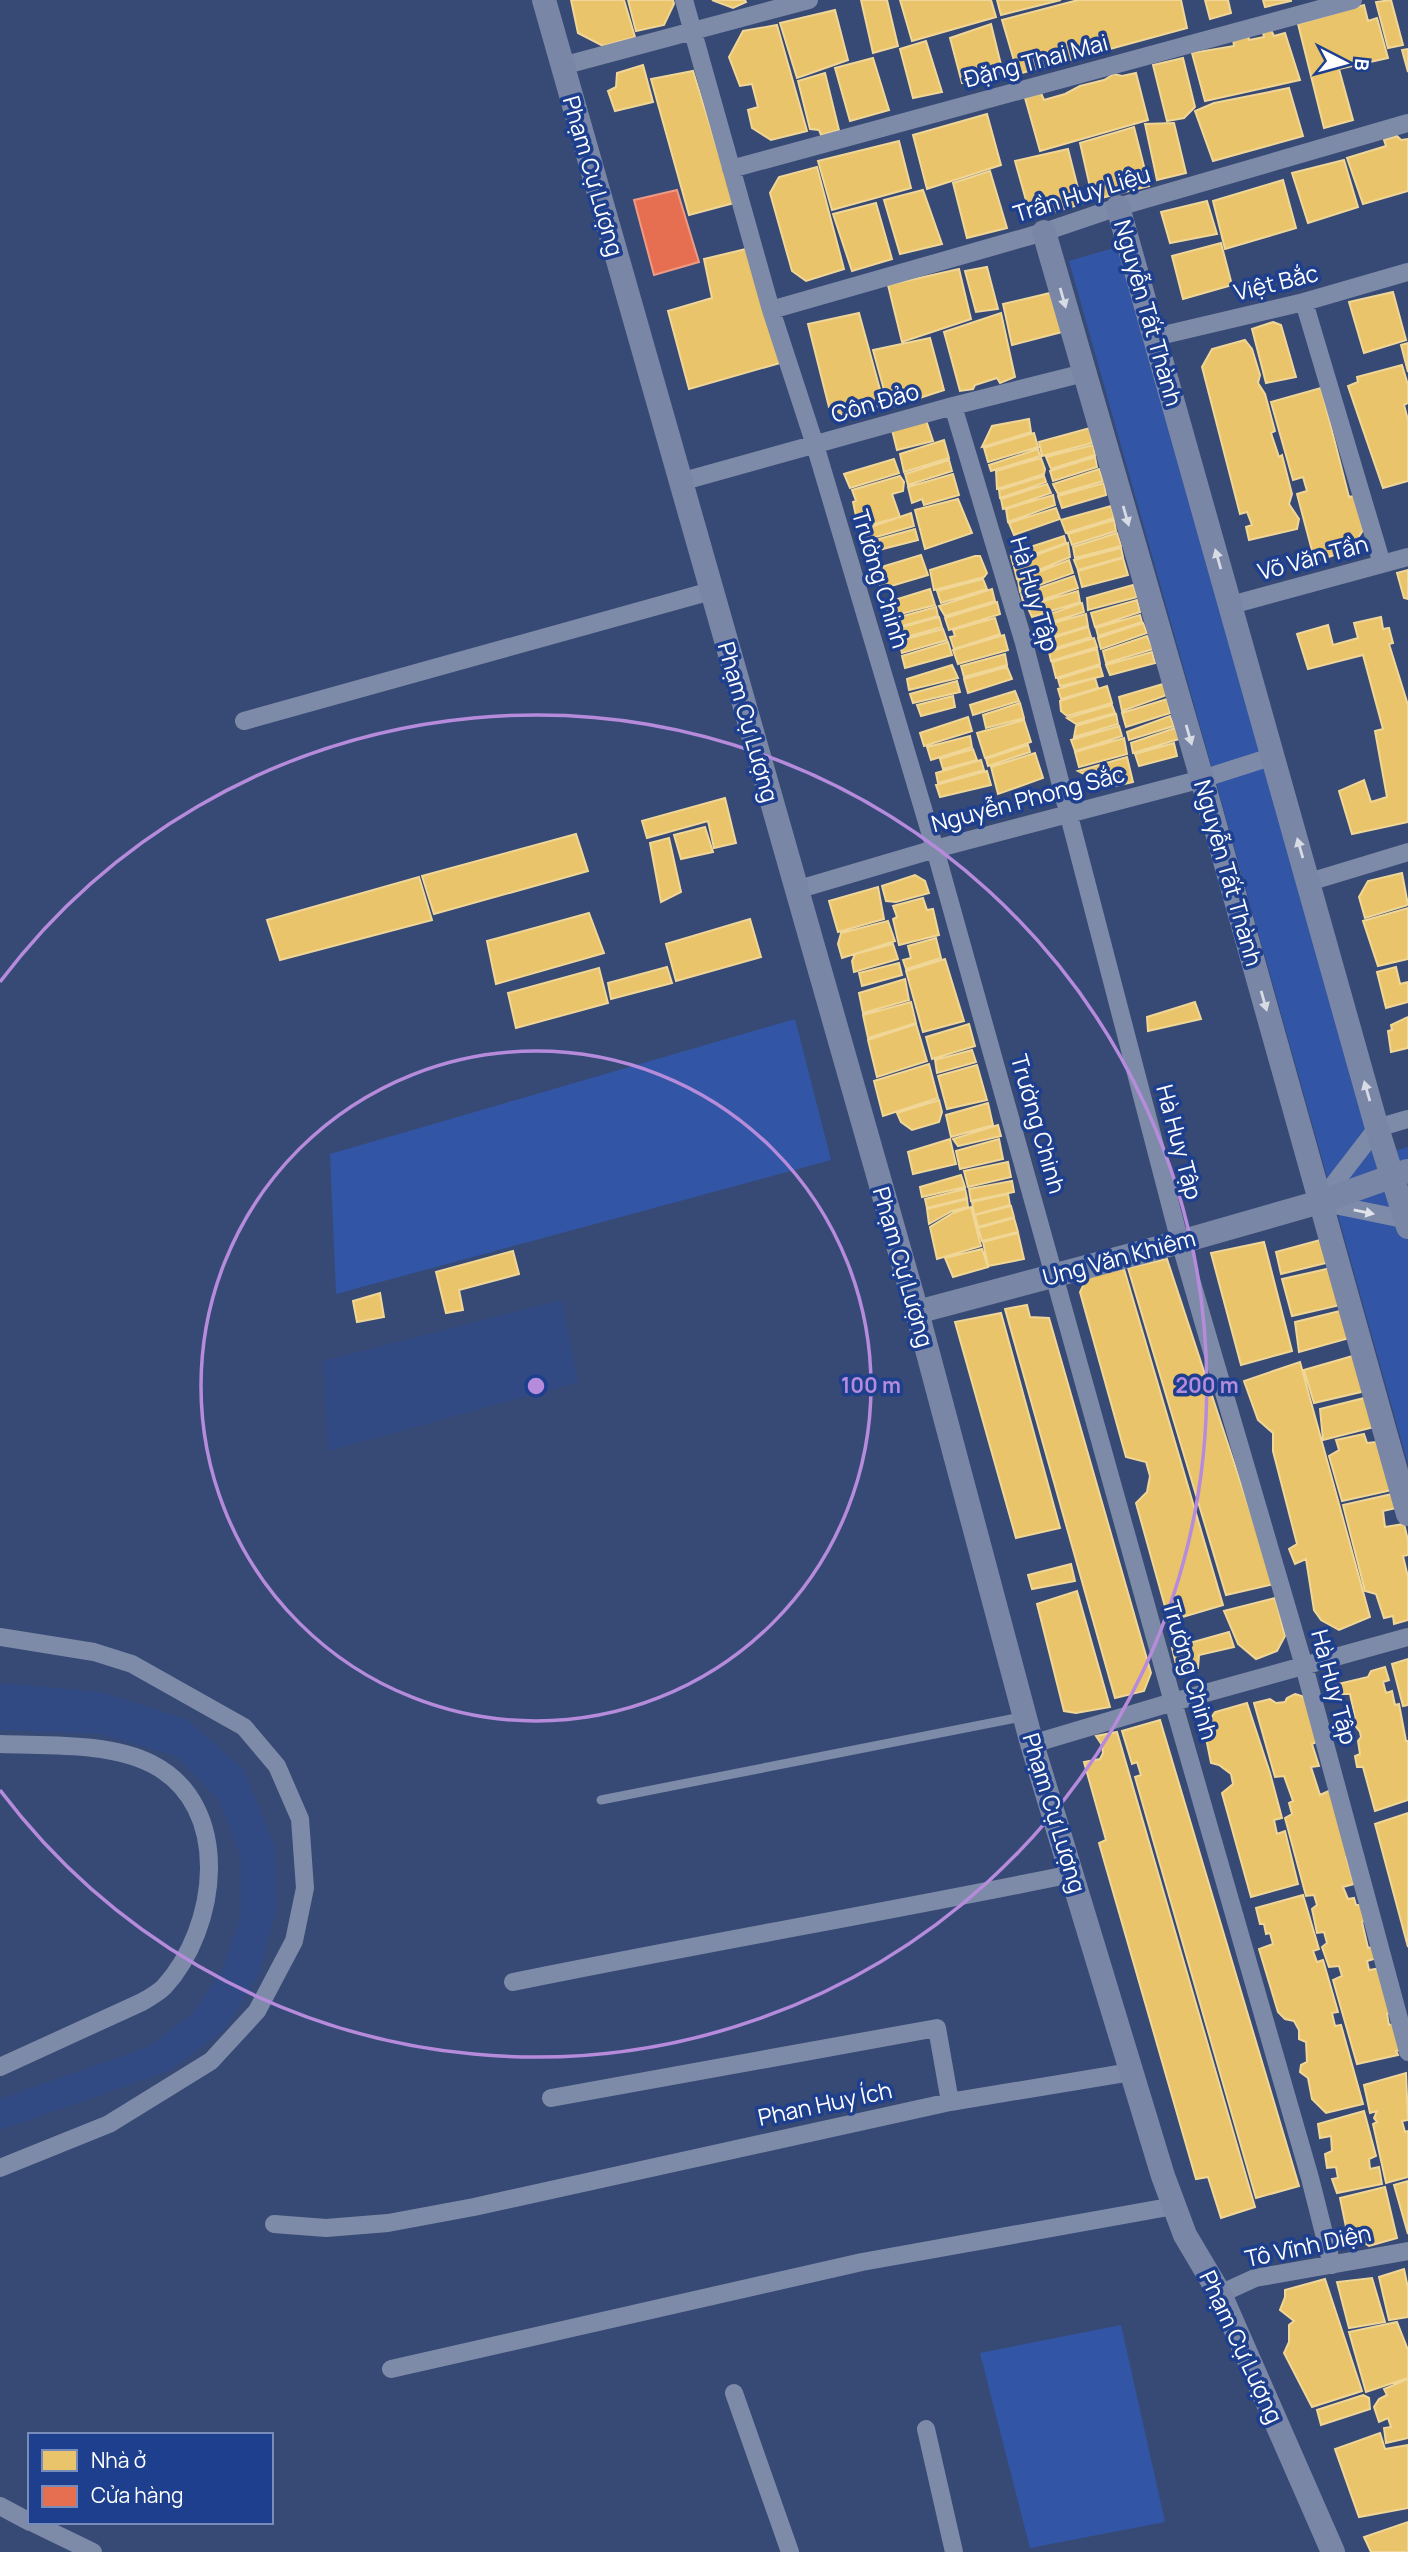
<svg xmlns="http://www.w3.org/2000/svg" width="1408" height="2552" font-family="Manrope,sans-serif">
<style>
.green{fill:#3256a5}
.water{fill:#324a84}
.homes{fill:#e9c46a;stroke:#f0d697;stroke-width:2}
.shops{fill:#e76f51;stroke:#ee9a85;stroke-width:2}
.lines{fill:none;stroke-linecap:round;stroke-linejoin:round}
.lane{stroke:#7e8ba8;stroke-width:9}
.street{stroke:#7e8ba8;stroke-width:18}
.secondary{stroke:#7a86a5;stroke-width:24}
.oneway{fill:#d7dbe4}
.oneway2{fill:#dfe2e9}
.ring{fill:none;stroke:#b68bdc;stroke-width:3.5}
.labels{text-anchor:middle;stroke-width:7;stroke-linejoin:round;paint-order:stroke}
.street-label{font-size:23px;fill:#fff;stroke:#1e3f8e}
.centre{fill:#b68bdc;stroke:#1e3f8e;stroke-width:3.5}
.ring-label{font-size:21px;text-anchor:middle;font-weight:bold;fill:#b68bdc;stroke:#1e3f8e;stroke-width:7;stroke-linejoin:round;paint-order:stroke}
</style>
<rect width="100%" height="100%" fill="#374a75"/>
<path class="green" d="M1138,241L1395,1151L1408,1147V1464L1069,261Z
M795,1019L831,1160L336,1294L330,1154Z
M1121,2325L1165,2522L1030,2548L980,2353Z"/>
<path class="water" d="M562,1300L578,1382L328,1451L323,1361Z
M0,1683L100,1692L186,1719L243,1769L275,1847L276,1910L259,1974L225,2029L169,2071L0,2130V2099L148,2047L192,2014L224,1967L241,1914V1857L219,1800L176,1756L101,1734L0,1730Z"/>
<path class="homes" d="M571,0H624L635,37L603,46L578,33Z
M628,0H673L674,4L664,25L636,31Z
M745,0L746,2L733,8L712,0Z
M861,0H887L898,46L873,53Z
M900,0H991L996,17L912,41Z
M997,0H1061L1001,15Z
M1078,0H1181L1187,28L1018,74L1002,20Z
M1205,0H1228L1231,13L1210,19Z
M1263,0H1291V1L1265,7Z
M1391,0L1403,45L1388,48L1376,2Z
M1364,5L1368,21L1377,18L1388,58L1339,69L1353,120L1324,128L1298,24Z
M835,10L848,60L797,78L780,23Z
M991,24L1003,73L962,83L950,38Z
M777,25L807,131L771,140L752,128L748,110L758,107L752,84L740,86L729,57L743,31Z
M1271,30L1274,36L1285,33L1300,80L1205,101L1192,53L1234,46L1233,39L1248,34L1249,40L1264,37L1263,33Z
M926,41L942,92L913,98L900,49Z
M1408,49V72L1402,50Z
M873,58L889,110L850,121L835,68Z
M1183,58L1195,107L1184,118L1167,121L1153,65Z
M643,65L653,102L615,111L608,91L616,87L617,73Z
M693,71L734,203L689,215L651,79Z
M825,73L839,130L821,135L819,130L810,129L798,81Z
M1136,73L1148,120L1040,151L1025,98L1041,93L1044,100L1065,94L1080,86L1104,80L1114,74L1122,76Z
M1289,88L1303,136L1213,161L1195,111L1214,103Z
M987,114L1001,165L927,189L913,135Z
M1174,123L1186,173L1157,180L1145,124Z
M1134,127L1149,186L1093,200L1080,143Z
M1397,136L1401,140L1408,139V191L1363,204L1347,158L1386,146L1384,140Z
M899,141L911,188L832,210L818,161Z
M1068,149L1082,204L1031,218L1015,161Z
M1344,160L1358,207L1308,223L1292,173Z
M817,167L844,269L806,281L792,271L770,193L779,177Z
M990,171L1007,228L967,238L953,183Z
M1283,180L1296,228L1225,249L1213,201Z
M923,190L942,244L900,254L884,200Z
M1207,201L1217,234L1170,243L1161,212Z
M876,203L892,259L852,271L833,214Z
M1221,243L1232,285L1183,299L1172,256Z
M746,249L780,363L689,389L668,311L712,298L704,259Z
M987,267L998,309L976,312L965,271Z
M959,269L971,319L902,342L888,285Z
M1393,292L1406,340L1364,353L1349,302Z
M1050,293L1062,332L1012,345L1003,304Z
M859,313L884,404L847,417L829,407L808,324Z
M1001,313L1015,377L1000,383L997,378L975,385L973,389L960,391L944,332Z
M1273,322L1281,325L1296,377L1266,383L1252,329Z
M930,338L944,390L889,408L873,350Z
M1245,340L1252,349L1260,375L1258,383L1265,394L1275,431L1271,433L1279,457L1282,455L1292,494L1289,504L1299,519L1297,529L1249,540L1246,527L1252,525L1247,512L1240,514L1202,367L1212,349Z
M1408,343V372L1401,345Z
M1402,365L1408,385V403L1404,405L1408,420V481L1383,488L1348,386L1358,382L1357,377Z
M1321,388L1349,497L1354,496L1363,530L1351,549L1315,562L1297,494L1307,491L1303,477L1293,480L1271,402Z
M1029,419L1031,432L982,447L992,426Z
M926,420L933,441L897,450L892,430Z
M1090,428L1092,443L1042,456L1039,442Z
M1034,433L1038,447L988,462L984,448Z
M944,440L949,458L904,472L900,454Z
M1093,445L1095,455L1051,469L1046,457Z
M1038,449L1040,456L991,471L989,465Z
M1095,457L1097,467L1053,481L1050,471Z
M1041,458L1045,469L1044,474L997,489L996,471Z
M894,459L899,473L850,488L844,474Z
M949,460L952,471L908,485L905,474Z
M1099,469L1103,481L1058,494L1053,484Z
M953,474L959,495L924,505L922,499L912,503L908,487Z
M900,476L904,482L903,491L892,494L900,517L874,524L870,516H856L853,502L856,501L852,490Z
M1044,476L1046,482L1000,498L999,490Z
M1104,483L1106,495L1062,508L1058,496Z
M1047,484L1051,493L1003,509L1001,499Z
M1053,495L1055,505L1008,522L1006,509Z
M958,499L972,533L925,549L915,510Z
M1111,506L1114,518L1066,533L1061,520Z
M1056,508L1060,519L1014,535L1009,523Z
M911,513L914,526L866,540L862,530Z
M1114,520L1116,531L1072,545L1068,534Z
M915,529L918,540L871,552L868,542Z
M1117,533L1121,546L1075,558L1073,547Z
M1064,536L1066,543L1017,560L1013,564L1011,556L1018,551Z
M1068,543L1070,557L1017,579L1014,567L1018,562Z
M1121,548L1123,557L1078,570L1074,560Z
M921,555L928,575L881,589L875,569Z
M975,556H980L987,573L984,577L934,590L930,570Z
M1123,558L1128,575L1082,587L1078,571Z
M1069,560L1073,573L1020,592L1018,580Z
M1408,570V599L1404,598L1397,573Z
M1074,576L1078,588L1024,606L1021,594Z
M983,579L987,589L941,603L937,591Z
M1133,585L1137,597L1088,610L1087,598Z
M930,589L935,605L889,617L885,603Z
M992,589L995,601L945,616L939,606Z
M1078,591L1080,602L1032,617L1027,606Z
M1137,600L1140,612L1095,627L1091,613Z
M997,602L1000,614L949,630L945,618Z
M1082,603L1084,612L1038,626L1035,619Z
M936,607L938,616L895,628L892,619Z
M1086,614L1088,626L1042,640L1039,627Z
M1140,615L1142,622L1098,636L1096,628Z
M939,617L942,627L899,639L895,629Z
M1381,617L1383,629L1389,628L1393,643L1389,644L1408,705V822L1352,834L1339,791L1364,780L1371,802L1387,797L1375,731L1383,729L1363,655L1308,669L1297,634L1328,625L1333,645L1358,638L1354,623Z
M995,618L1000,634L954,649L950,637L955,636L953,630Z
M1143,623L1147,633L1101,649L1098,638Z
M1088,627L1091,637L1049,650L1046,640Z
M943,629L947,640L902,653L899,641Z
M1004,635L1008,650L958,664L953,650Z
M1147,636L1153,649L1106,663L1103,651Z
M1094,638L1097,647L1051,661L1049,652Z
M948,642L952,655L905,668L902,656Z
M1097,649L1100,664L1056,678L1052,662Z
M1152,652L1155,663L1110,675L1106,665Z
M1005,654L1007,665L964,677L961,666Z
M952,665L958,678L909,690L907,679Z
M1100,666L1103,676L1060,686L1058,679Z
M1007,667L1012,679L968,693L964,679Z
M1095,678L1098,688L1061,699L1058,689Z
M957,681L960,692L913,703L910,694Z
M1163,684L1167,695L1122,711L1119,697Z
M1107,686L1112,703L1067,716L1061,711L1060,701Z
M1015,691L1019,701L973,715L970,705Z
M953,696L955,707L921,716L917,705Z
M1167,699L1170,713L1126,727L1122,713Z
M1020,703L1024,718L986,728L983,715Z
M1112,705L1115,713L1076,724L1067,718Z
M1116,714L1118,724L1074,737L1076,726Z
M1170,716L1174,726L1129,740L1127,732Z
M968,717L972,731L924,746L920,733Z
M1024,720L1031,742L985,758L977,733Z
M1119,726L1122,736L1075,751L1071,740Z
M1175,728L1179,739L1133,753L1131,743Z
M970,736L972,747L931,760L927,747Z
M1124,738L1127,754L1079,767L1075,752Z
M1174,743L1177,756L1139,766L1135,754Z
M1028,745L1030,752L988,766L986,759Z
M973,749L977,760L943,769L940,759Z
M1035,753L1043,778L998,794L991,767Z
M1127,757L1133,782L1116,786L1112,782L1105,780L1098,781L1078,771Z
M981,760L984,770L938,783L936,773Z
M987,771L991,785L940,797L936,785Z
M725,798L736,843L714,848L708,821L647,838L642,821Z
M705,827L713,852L681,859L674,835Z
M576,834L588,871L434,914L422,876Z
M669,838L681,892L661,902L650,843Z
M1402,873L1408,905L1365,918L1359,897L1368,881Z
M915,875L925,881L929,893L896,902L886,901L882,886Z
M419,877L432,920L280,960L267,920Z
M878,887L884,919L838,932L829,901Z
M923,898L927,910L933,909L939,935L899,945L893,919L897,917L893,906Z
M1408,908V959L1378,966L1363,921Z
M589,913L604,953L496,984L487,941Z
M750,919L761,957L676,981L666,944Z
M888,921L895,941L842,958L838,944L841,933Z
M936,938L941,958L906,969L903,960L911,958L908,946Z
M893,944L898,959L854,972L852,961L855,954Z
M945,959L964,1021L923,1032L906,971Z
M899,963L902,975L862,986L859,973Z
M667,967L672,983L611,999L608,983Z
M1396,967L1400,984L1408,982V1002L1386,1008L1377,972Z
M599,968L608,1003L516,1028L508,993Z
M905,979L909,1000L863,1013L859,993Z
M911,1002L916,1023L868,1038L863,1015Z
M1195,1002L1201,1019L1148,1031L1147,1017Z
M1408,1017V1048L1391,1052L1388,1031L1392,1030L1391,1025Z
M916,1024L927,1061L877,1077L868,1040Z
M969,1024L975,1046L932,1059L926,1037Z
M972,1050L976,1062L937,1073L935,1060Z
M929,1064L938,1098L883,1116L874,1081Z
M977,1065L987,1100L947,1109L938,1076Z
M939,1100L942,1112L939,1122L912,1130L901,1122L897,1113Z
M988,1103L993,1125L951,1137L946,1115Z
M998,1125L1001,1136L958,1146L953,1139Z
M950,1139L956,1164L913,1174L908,1152Z
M999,1139L1003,1159L960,1169L956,1151Z
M1008,1162L1011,1177L968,1187L964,1171Z
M961,1175L965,1187L922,1197L920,1187Z
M1012,1181L1014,1192L971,1201L969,1189Z
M965,1189L967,1198L927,1208L925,1199Z
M1008,1194L1010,1205L974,1215L972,1202Z
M967,1199L968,1207L952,1211L929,1224L927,1209Z
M1011,1206L1014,1217L978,1227L975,1215Z
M971,1207L981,1246L937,1259L930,1227L953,1213Z
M1014,1218L1018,1232L982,1241L978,1228Z
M1018,1233L1024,1259L988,1266L983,1242Z
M1324,1239L1330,1262L1281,1274L1276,1252Z
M1264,1242L1292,1351L1241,1365L1211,1253Z
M982,1249L988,1267L953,1277L945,1258Z
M513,1251L519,1274L459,1290L463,1310L446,1313L436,1272Z
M1167,1259L1274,1584L1226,1595L1128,1268Z
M1331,1268L1340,1305L1292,1316L1282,1279Z
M1124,1269L1223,1605L1169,1621L1136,1503L1147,1492L1150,1476L1146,1462L1126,1457L1080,1292L1088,1276Z
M380,1293L384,1317L357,1322L353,1301Z
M1027,1305L1030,1317L1049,1318L1151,1673L1144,1691L1115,1698L1005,1309Z
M1340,1311L1349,1338L1299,1352L1295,1322Z
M1001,1313L1060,1528L1016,1538L955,1322Z
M1356,1355L1366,1384L1361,1392L1314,1403L1304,1370Z
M1300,1362L1370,1617L1339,1630L1321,1620L1314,1610L1306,1559L1295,1564L1289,1549L1297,1544L1273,1451V1433L1258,1420L1244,1381Z
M1368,1397L1374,1427L1323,1440L1320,1409Z
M1364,1434L1367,1443L1376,1442L1392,1490L1342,1501L1329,1456L1339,1450L1336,1440Z
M1392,1494L1396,1508L1383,1511L1385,1527L1404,1524L1408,1540V1555L1403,1556L1408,1577V1620L1394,1624L1393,1616L1384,1618L1376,1594L1365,1591L1343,1505Z
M1071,1564L1075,1581L1032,1589L1028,1575Z
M1077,1591L1110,1707L1076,1713L1064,1711L1037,1604Z
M1275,1598L1285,1636L1277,1651L1256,1659L1238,1644L1224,1611Z
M1229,1632L1234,1647L1199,1655L1198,1668H1177L1172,1648Z
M1408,1659V1705L1403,1706L1392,1664Z
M1385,1667L1389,1680L1383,1682L1386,1693L1392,1691L1395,1705L1399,1704L1406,1741H1408V1800L1375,1811L1363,1767H1357L1355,1756L1360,1754L1358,1741L1361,1737L1360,1732L1350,1719L1355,1717L1350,1694H1337L1334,1685L1368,1677L1371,1671Z
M1295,1694L1302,1696L1307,1703L1317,1742L1312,1744L1319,1766L1311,1767L1320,1795L1331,1790L1350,1856L1346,1857L1354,1884L1343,1887L1348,1899L1354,1898L1356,1905H1363L1366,1920L1362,1922L1368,1948L1373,1947L1377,1958L1367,1961L1369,1970L1382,1968L1393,2013L1387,2014L1389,2025L1395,2024L1402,2050L1396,2051L1398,2055L1357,2064L1333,1980L1342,1976L1339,1966L1329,1967L1322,1947L1327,1943L1324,1932L1317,1933L1312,1909L1317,1905L1314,1895L1306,1896L1285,1818L1292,1814L1289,1803L1293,1801L1284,1776L1275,1777L1254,1703L1270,1699L1276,1703L1285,1702L1287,1698Z
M1247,1703L1270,1773L1282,1818L1274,1820L1277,1834L1285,1831L1298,1884L1251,1897L1222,1793L1233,1784L1231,1774L1219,1765L1211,1763L1204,1728L1215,1712Z
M1160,1720L1299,2186L1256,2198L1135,1777L1141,1775L1137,1762L1132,1764L1122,1731Z
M1117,1732L1255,2207L1221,2218L1208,2177L1196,2179L1099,1843L1106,1840L1084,1762L1100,1759L1103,1753L1102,1745L1096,1736Z
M1408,1813V1947L1375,1824Z
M1303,1895L1319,1949L1313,1951L1317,1962L1323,1960L1338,2012L1332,2013L1335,2026L1341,2025L1363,2104L1326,2113L1312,2099L1308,2078L1300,2072L1301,2065L1307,2062L1306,2042L1299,2039V2030L1294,2021L1285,2019L1278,2012L1259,1949L1273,1944L1270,1933L1266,1934L1264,1924H1260L1256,1908Z
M1406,2073L1408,2120L1402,2121L1405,2132L1408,2131V2177L1386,2183L1373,2124L1377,2122L1374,2118L1377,2111L1370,2113L1364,2085Z
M1364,2111L1376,2156L1369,2159L1370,2169L1379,2167L1382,2184L1337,2193L1332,2179L1338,2178L1336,2167L1327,2168L1325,2154L1332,2151L1331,2136L1320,2138L1318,2124Z
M1408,2181V2234L1394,2185Z
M1385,2187L1397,2238L1369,2246L1347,2232L1340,2198Z
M1404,2269L1408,2288V2317L1389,2320L1379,2277Z
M1372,2278L1385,2322L1349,2328L1337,2282Z
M1325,2279L1362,2391L1312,2407L1284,2353L1289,2342V2325L1294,2321L1280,2310L1285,2297V2290Z
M1397,2322L1408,2350V2378L1366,2392L1349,2332Z
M1408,2379V2438L1386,2443L1384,2428L1391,2427L1388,2418L1379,2422L1374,2407L1379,2399L1387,2395L1384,2389Z
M1363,2395L1369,2398L1370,2409L1321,2425L1317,2410Z
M1380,2433L1385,2449L1408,2445V2508L1359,2517L1335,2449Z
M1408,2522V2552H1371L1364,2537Z"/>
<path class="shops" d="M677,190L699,262L654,275L634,200Z"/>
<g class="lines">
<path class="lane" d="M601,1800L1021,1717"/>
<path class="street" d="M684,0L771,310L815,445L935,849L1173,1702L1310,2178L1332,2265
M562,66L809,0
M731,169L1353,0
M1304,302L1382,564
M771,310L1044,232L1118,207L1408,123
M1155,337L1304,302L1408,272
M953,406L1024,643L1180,1242L1304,1666L1408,2052
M680,482L953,406L1084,373
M1231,605L1408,557
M244,721L711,591
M1309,882L1408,852
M796,890L935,849L1202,779L1274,756
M1408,1119L1377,1128L1320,1202L1408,1220
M0,1637L94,1652L132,1664L244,1727L277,1766L300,1819L305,1888L294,1941L257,2011L211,2061L109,2124L0,2168
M0,1744C47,1746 109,1742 152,1764C234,1806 218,1928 164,1987C158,1993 149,1998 142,2002L0,2067
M1032,1744L1173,1702L1408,1637
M513,1982C699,1944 886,1912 1072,1874
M551,2098L937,2028L950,2102
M274,2224L326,2228L388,2223L474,2207L950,2102L1131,2072
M1220,2294L1255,2278L1408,2251
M391,2369L862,2262L1174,2206
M734,2393L790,2552
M926,2429L954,2552
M0,2506L30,2522
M31,2522L93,2552"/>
<path class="secondary" d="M544,0L917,1312L1032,1744L1163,2176L1185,2235L1220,2294L1333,2552
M1118,207L1377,1128L1408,1227
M1044,232L1202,779L1408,1514
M917,1312L1180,1242L1320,1202L1407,1171"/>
</g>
<defs><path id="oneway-solid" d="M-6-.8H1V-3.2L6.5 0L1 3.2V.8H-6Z" transform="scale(1.75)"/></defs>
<g class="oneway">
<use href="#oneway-solid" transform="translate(1063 298) rotate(74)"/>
<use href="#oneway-solid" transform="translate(1126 516) rotate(74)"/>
<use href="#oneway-solid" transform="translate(1218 559) rotate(-106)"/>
<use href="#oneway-solid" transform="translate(1189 735) rotate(74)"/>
<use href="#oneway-solid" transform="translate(1300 848) rotate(-106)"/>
<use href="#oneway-solid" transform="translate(1264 1001) rotate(74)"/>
<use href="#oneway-solid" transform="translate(1367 1091) rotate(-106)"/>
</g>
<use class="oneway2" href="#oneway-solid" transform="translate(1364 1212) rotate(12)"/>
<g class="ring">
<circle cx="536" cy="1386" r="335"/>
<path d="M0 982A671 671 0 1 1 0 1790"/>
</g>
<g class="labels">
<g class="street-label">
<text transform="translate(1036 61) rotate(-15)" y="8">Đặng Thai Mai</text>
<text transform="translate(593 176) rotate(74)" y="8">Phạm Cự Lượng</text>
<text transform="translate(1082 194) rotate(-17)" y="8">Trần Huy Liệu</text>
<text transform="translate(1276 283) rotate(-14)" y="8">Việt Bắc</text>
<text transform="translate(1148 313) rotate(74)" y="8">Nguyễn Tất Thành</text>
<text transform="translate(875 403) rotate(-16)" y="8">Côn Đảo</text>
<text transform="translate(1313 558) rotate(-15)" y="8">Võ Văn Tần</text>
<text transform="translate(880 579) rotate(73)" y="8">Trường Chinh</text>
<text transform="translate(1034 594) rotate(74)" y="8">Hà Huy Tập</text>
<text transform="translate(748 722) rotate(74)" y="8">Phạm Cự Lượng</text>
<text transform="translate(1028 799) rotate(-15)" y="8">Nguyễn Phong Sắc</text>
<text transform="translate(1228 873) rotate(74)" y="8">Nguyễn Tất Thành</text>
<text transform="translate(1038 1124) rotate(74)" y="8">Trường Chinh</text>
<text transform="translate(1179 1142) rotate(75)" y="8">Hà Huy Tập</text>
<text transform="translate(1119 1258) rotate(-15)" y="8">Ung Văn Khiêm</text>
<text transform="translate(903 1267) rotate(74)" y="8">Phạm Cự Lượng</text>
<text transform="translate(1190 1670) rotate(74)" y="8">Trường Chinh</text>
<text transform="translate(1334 1687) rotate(75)" y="8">Hà Huy Tập</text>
<text transform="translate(1054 1813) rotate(73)" y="8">Phạm Cự Lượng</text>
<text transform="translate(825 2104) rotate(-12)" y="8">Phan Huy Ích</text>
<text transform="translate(1308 2246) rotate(-12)" y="8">Tô Vĩnh Diện</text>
<text transform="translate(1241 2347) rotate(65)" y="8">Phạm Cự Lượng</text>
</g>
</g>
<circle cx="536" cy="1386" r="10" class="centre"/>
<g class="ring-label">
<text x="871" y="1393">100 m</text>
<text x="1207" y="1393">200 m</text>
</g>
<rect x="28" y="2433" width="245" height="91" fill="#1e3f8e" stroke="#788cbb" stroke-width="2"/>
<rect x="42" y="2450" width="35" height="21" fill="#e9c46a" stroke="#788cbb" stroke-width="2"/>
<text x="91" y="2468" font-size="21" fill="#ffffff">Nhà ở</text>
<rect x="42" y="2486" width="35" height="21" fill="#e76f51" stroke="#788cbb" stroke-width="2"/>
<text x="91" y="2503" font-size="21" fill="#ffffff">Cửa hàng</text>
<g transform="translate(1345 63) rotate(96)" stroke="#1e3f8e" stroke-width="5" paint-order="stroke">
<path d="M0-5L12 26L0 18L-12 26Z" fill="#ffffff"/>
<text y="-10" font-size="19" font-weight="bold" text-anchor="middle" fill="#ffffff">B</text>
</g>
</svg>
